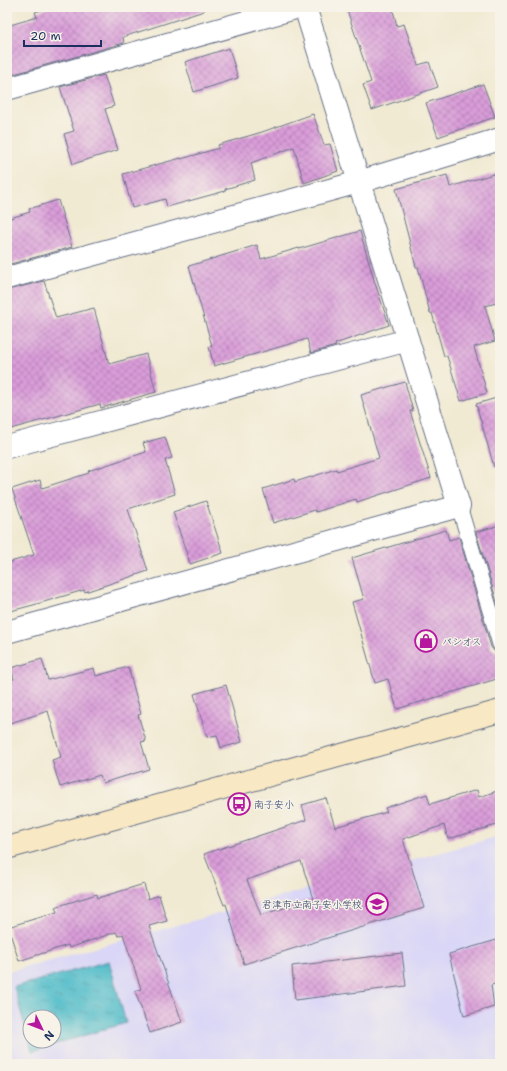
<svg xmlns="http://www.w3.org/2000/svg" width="507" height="1071" font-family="'Shantell Sans','Klee One',sans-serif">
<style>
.built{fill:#d9d6f7;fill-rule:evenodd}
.water{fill:url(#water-ripples);stroke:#347594;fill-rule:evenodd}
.building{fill:url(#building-cross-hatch);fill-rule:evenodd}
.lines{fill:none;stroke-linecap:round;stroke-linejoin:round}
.lane-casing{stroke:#667087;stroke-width:17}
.street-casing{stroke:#667087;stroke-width:24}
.secondary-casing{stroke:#667087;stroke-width:24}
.lane{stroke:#fff;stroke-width:15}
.street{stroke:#fff;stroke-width:22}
.secondary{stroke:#f8e8c3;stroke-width:22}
.labels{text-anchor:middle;stroke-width:3;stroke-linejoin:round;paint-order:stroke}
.poi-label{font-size:10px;fill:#1b2f5e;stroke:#f7f3e8;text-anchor:start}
</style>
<defs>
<pattern id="water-ripples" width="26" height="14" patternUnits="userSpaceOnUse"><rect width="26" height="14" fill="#4ebbc9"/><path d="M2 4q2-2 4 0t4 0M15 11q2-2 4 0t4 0" fill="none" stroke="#4098a6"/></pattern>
<pattern id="building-cross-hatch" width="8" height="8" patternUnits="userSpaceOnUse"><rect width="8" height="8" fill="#da9dd9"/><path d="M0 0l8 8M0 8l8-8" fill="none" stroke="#b080b3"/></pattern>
</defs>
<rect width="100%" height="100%" fill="#f7f3e8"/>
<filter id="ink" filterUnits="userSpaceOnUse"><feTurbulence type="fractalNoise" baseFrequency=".025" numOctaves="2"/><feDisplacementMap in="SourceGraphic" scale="8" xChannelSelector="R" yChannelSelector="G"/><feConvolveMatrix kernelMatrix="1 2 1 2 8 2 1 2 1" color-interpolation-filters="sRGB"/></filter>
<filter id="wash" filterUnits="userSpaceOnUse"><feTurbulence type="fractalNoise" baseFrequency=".012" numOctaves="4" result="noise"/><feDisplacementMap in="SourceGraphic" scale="16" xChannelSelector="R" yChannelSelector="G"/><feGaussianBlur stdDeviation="0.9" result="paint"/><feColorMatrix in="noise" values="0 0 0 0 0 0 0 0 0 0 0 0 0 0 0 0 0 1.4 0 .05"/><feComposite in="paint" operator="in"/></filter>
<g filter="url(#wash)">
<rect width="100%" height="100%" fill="#f1ead3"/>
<path class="built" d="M500,836V1064H7V972ZM30,1017H54V1041H30Z"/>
<path class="water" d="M109,961L126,1023L32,1051L14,987ZM30,1017H54V1041H30Z"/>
<g id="blocks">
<path class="building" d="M51,7H203L204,11L123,37L124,43L7,76V26L37,17L35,12Z
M346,7H392L397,26L404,24L418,65L429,62L438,87L372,110L363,85L371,82Z
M229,48L238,78L194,92L185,62Z
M104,75L114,106L105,109L118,150L73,164L64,134L74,131L60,87Z
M483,84L495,117L438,137L426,103Z
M313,114L324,145L330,144L338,171L304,183L294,147L251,163L255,180L225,189V191L167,207L165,199L132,208L123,174L181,158V159L219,148L218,145L262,132Z
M500,172V302L485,306L495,341L474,347L487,393L461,401L447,356H444L432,313H430L418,267H416L396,189L447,175L450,187Z
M58,200L72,247L7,265V219L30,212L29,209Z
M360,231L374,280L389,325L335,344L336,346L311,353L307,339L214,366L209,347L212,346L189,266L257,245L261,259L299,248V249Z
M44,281L56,318L94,308L109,364L146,354L156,392L101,408L100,404L7,430V290Z
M405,382L413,411H410L431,478L357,502L356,499L316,512L315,510L273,523L263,489L294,479L295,482L336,469L337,471L379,458L361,395Z
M500,397V466L494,467L476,404Z
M165,437L172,458L165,460L175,494L128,509L148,571L85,592L84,590L37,604L7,612V563L34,555L12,489L40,480L42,488L89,473L88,471L146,452L143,443Z
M206,501L223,553L190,564L173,512Z
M500,525V612L476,532Z
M446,530L449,540L459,537L491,647L494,651L500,653V678L397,709L388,679L375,683L352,602L364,599L352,558Z
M42,659L48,680L94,668L96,676L128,667L141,714L138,715L146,741L141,742L149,769L103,783L100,775L60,787L52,760L61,757L48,711L7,724V681L14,679L11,668Z
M226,685L242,742L221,748L217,735L207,737L194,694Z
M477,790L479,797L500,790V824L448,839L444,825L403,839L424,908L244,964L226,904L224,905L204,854L306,820L302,805L326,798L335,827L387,812L385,808L427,794L430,804ZM301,861L313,899L261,915L247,880Z
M144,884L148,899L159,895L167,921L149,926L182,1022L150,1033L135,991L141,989L123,934L118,936L116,932L69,948L68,945L19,961L8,927L57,912L55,907L97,894L98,898Z
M500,939V983L491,985L494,1007L464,1016L449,954Z
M402,953L406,986L295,1000L292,966Z"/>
</g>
</g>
<g filter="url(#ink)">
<use href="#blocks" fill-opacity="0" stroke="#667087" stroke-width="1"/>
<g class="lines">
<g class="lane-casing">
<path id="lane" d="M459,506L500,644"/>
</g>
<g class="street-casing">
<path id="street" d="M7,89L299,7
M7,278L359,182L500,139
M7,447L408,340
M7,632L459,506L359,182L305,7"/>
</g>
<g class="secondary-casing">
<path id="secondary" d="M7,848L500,711"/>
</g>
<use href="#lane" class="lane"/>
<use href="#street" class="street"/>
<use href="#secondary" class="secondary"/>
</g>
</g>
<defs>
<g id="shop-ring" transform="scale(1.15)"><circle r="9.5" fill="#f7f3e8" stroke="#b5179e" stroke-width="1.5"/><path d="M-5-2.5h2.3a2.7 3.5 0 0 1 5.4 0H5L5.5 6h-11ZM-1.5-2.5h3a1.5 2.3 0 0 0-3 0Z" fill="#b5179e"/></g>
<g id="bus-ring" transform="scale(1.15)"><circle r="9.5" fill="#f7f3e8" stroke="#b5179e" stroke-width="1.5"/><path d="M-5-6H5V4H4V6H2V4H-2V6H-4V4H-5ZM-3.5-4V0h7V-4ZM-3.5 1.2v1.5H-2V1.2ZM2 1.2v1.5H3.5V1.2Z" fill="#b5179e"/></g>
<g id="school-ring" transform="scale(1.15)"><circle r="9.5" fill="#f7f3e8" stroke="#b5179e" stroke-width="1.5"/><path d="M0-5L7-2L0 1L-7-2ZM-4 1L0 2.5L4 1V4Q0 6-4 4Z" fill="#b5179e"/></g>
</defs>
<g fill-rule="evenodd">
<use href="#shop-ring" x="426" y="641"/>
<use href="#bus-ring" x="239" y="804"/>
<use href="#school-ring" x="377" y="904"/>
</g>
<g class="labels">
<g class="poi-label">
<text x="442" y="645">パシオス</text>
<text x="254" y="808">南子安小</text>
<text x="362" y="908" text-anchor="end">君津市立南子安小学校</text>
</g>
</g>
<rect width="507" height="1071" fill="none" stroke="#f7f3e8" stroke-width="24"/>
<g transform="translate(42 1029) rotate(133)"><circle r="19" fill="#f7f3e8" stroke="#9fa5b1"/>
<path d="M0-3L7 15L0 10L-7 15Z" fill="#b5179e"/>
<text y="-6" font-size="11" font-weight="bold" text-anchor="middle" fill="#1b2f5e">N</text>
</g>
<path d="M24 40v6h77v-6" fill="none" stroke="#1b2f5e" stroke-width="2"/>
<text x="30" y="40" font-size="12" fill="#1b2f5e" stroke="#f7f3e8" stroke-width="3" paint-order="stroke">20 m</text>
</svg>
